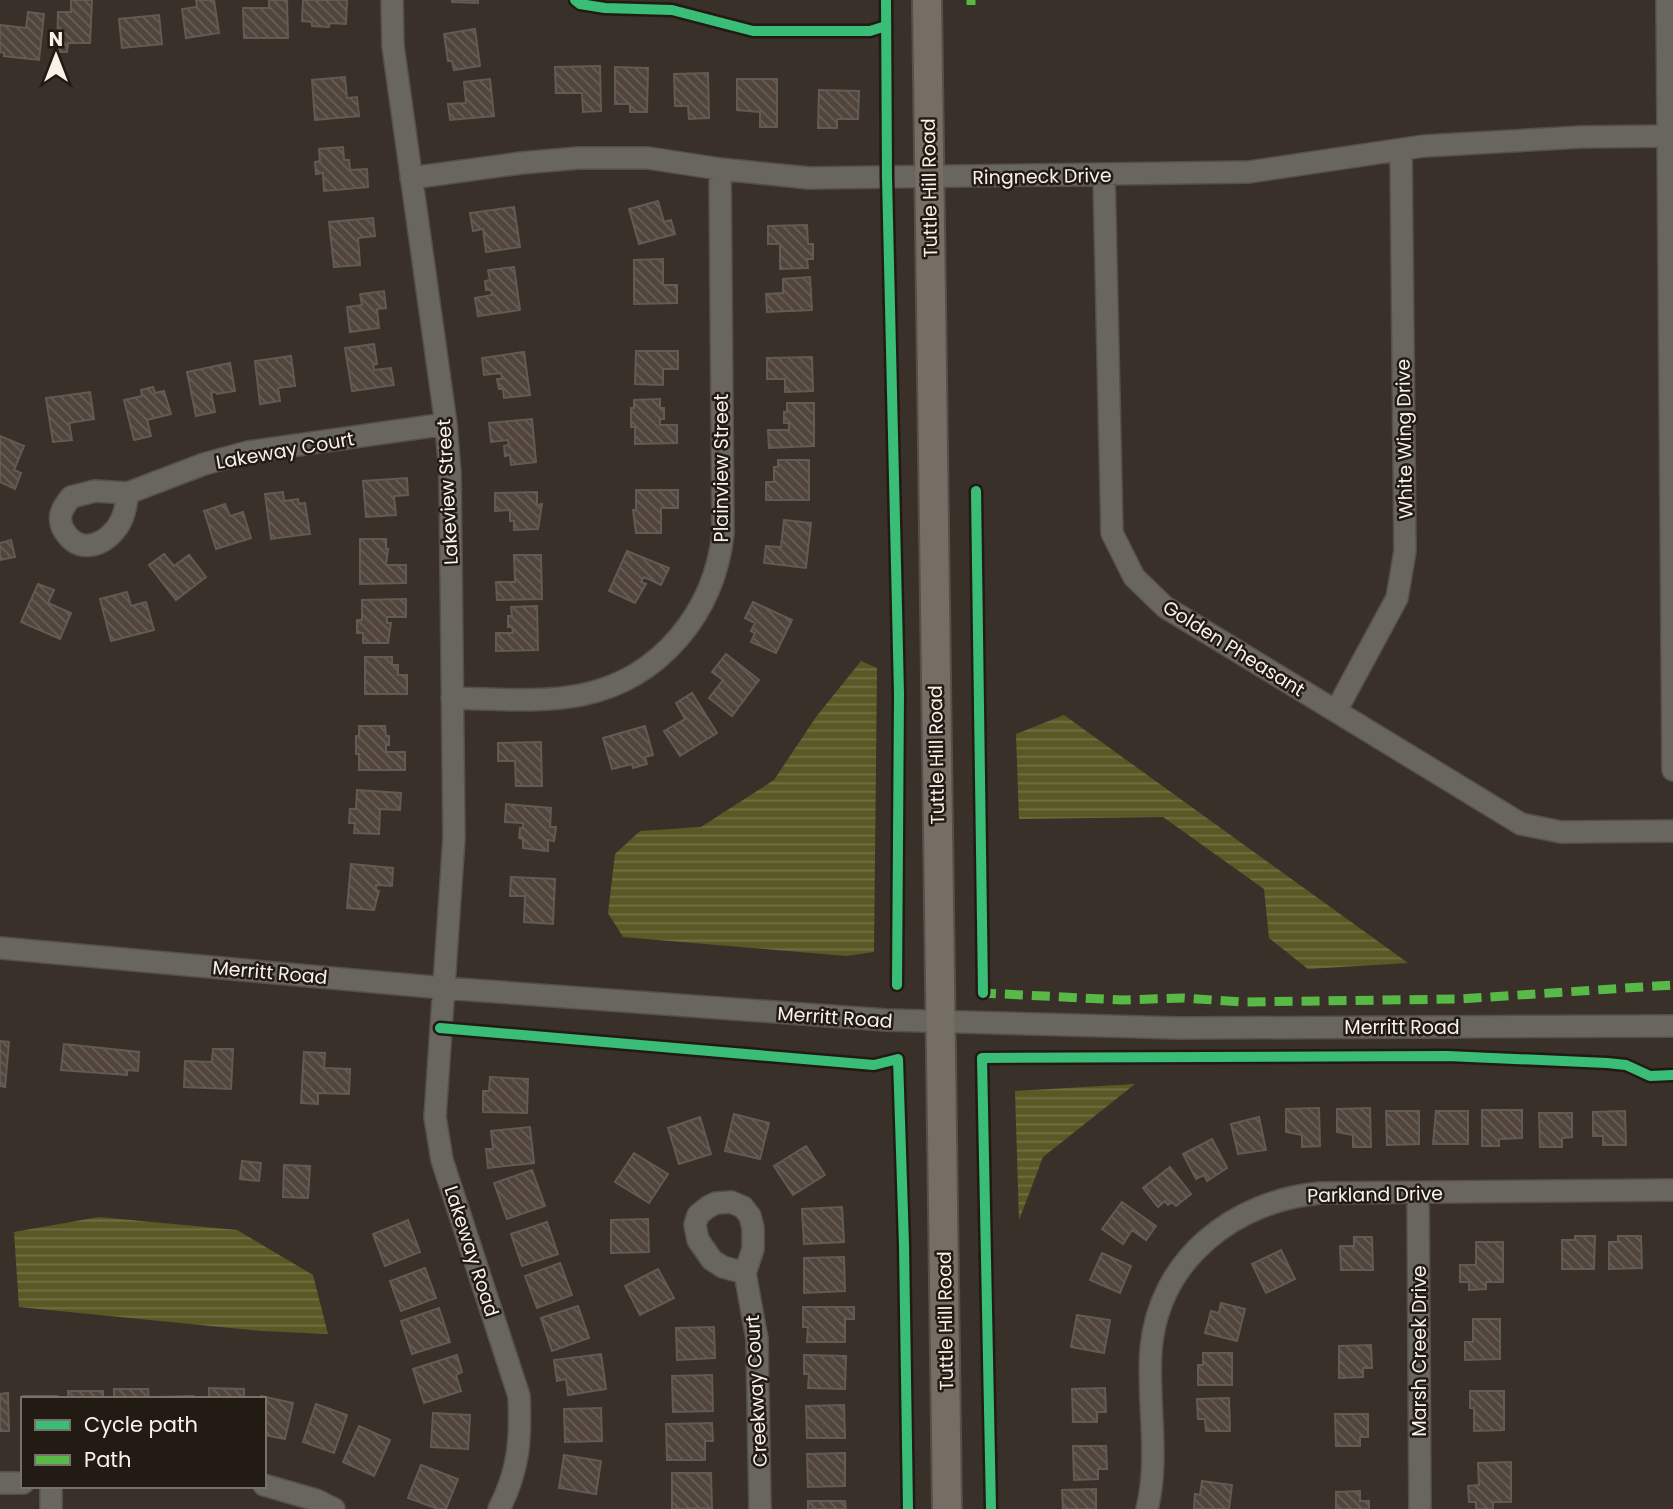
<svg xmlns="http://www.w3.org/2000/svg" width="1673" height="1509" font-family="Poppins,sans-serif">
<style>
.water{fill:url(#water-rules)}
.building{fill:url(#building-back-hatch);stroke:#625a54;stroke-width:2}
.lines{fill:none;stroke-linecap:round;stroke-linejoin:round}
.minor-casing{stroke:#565049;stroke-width:24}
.major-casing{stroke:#565049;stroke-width:32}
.minor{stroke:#69665f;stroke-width:21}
.major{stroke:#746e64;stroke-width:28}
.quiet{stroke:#58b947;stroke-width:9;stroke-dasharray:18 9;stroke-linecap:butt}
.cycleway-casing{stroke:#211b14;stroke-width:15}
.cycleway{stroke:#3abd76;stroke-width:10}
.labels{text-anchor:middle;stroke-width:5;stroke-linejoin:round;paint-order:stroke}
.street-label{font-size:19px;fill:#faf2e9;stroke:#211b14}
</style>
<defs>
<pattern id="water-rules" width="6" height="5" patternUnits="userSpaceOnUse" patternTransform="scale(1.75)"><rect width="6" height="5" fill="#595926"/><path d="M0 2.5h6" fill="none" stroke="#727146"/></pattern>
<pattern id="building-back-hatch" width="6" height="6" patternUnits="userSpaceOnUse" patternTransform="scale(1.75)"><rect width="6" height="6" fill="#50443b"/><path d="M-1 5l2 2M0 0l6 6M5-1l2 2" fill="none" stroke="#6a5f57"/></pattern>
</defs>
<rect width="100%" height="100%" fill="#393129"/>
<path class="water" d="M861,661L877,668L874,952L846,956L623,937L608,913L615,854L640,831L701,827L774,780L816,717Z
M1064,715L1408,963L1308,969L1269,938L1264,889L1163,817L1019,819L1016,734Z
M1135,1084L1043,1157L1019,1220L1015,1091Z
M99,1217L237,1230L313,1275L328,1334L262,1331L19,1307L14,1232Z"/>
<path class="building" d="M71,0H92L90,43H68L67,52H57L58,12H71Z
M196,0H214L219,33L186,38L182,9L197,7Z
M269,0H287L288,38H244L243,8H269Z
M303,0H347L346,24L330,23L329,27L312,26V22L302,21Z
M452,0H478V3L452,2Z
M28,12L44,14L39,60L4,56V53L0,52V25L26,28Z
M159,15L162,44L122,48L119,19Z
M475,29L480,66L454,70L452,61H448L444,34Z
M600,66L601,111L583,112L582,93H556L555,67Z
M615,67L648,68L647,112H630V104H615Z
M708,73L709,118L689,119L688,106H675L674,74Z
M345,77L347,98L357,97L359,116L315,120L312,80Z
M490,79L494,116L450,120L448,104L466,103L464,82Z
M737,79H777V127H760V112L737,110Z
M819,90L859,91L858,119H837V128H818Z
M343,147L344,160H349L350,170L367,169L368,187L324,191L323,173L316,174L315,162L320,161L319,149Z
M658,201L664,222L671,220L675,234L639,244L629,209Z
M514,207L520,247L486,252L483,229L473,231L470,213Z
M373,218L375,236L358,238L360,265L334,267L329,222Z
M807,225L808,244H813V259H807L808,268L780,269V244H768V226Z
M663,259V285H677V303L634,304V260Z
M514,267L520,310L478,316L475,298L492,295L491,290H486L485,281L490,280L488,270Z
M810,277L812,310L767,312L766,294L783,293V279Z
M384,291L386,308L377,309L379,328L350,332L347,307L362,305L360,294Z
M374,344L377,364L373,365L374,370L391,368L394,385L352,391L345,348Z
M636,351H678V369H663V385L635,384Z
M524,352L530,395L504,398L503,389H499L497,379H502L501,373L484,375L482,358Z
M291,356L295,386L278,388L280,401L260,404L255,361Z
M812,357L813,391L785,392V379H767V358Z
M230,363L235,391L217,394L216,392L211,393L215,412L196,416L187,372Z
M153,387L155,393L164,391L171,414L147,420L151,436L134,440L124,400L142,396L141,390Z
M90,392L94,419L69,423L72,440L53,442L46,398Z
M660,399V408H664V419H660V425H677V443L635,444V427H631V408H634V400Z
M787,403H814V446L769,448L768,430H789V423H784V412H787Z
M532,419L536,462L511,465L510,455L505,456L504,446L509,445L508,440L491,442L489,423Z
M0,436L24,446L14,470L21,473L15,489L0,482Z
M778,460H809V500H766V482H774V467H778Z
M407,478L408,495L394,496L396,515L366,517L363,481Z
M636,490H678V508H661V533H636L633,510H636Z
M283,492L284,501L298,499L299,504L305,503L310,534L271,539L265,494Z
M537,492V505L542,504L538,529L514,530V521H510V510L495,511V493Z
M225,504L230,516L243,512L251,538L216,549L204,511Z
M784,520L811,523L806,568L764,563L766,546L781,547Z
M360,539H386V549H388L386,565H406V583L360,584Z
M11,540L15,557L0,560V543Z
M627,551L669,568L661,585L644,577L641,582L646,584L635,603L609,591Z
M164,554L174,566L189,555L206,577L176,600L149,565Z
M514,555H541L542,599L497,600L496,582H515Z
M38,584L54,590L48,603L71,613L60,639L21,622Z
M127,592L131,606L146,602L154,630L111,641L100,599Z
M406,599V617H387V623H391L388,643H363V633H357V620H362V600Z
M753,602L792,620L776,653L751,642L755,633L751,631L755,623L745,618Z
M537,606L538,650L496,651V633H513L512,627H508V616H512L511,607Z
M726,654L759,680L732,716L709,698L723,680L712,672Z
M365,657H392V665H398V675H407V694H365Z
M692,693L717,733L680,756L664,731L685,719L676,703Z
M359,726H385L386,736H389V745H386V752H405V770H359V754H356V736H359Z
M645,726L653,755L645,757L647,764L633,768L632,764L612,769L603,738Z
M541,742L542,786H516L515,761H498V743Z
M357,790L401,793L400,810L380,809L379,834L354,833L355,823H349L350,809H356Z
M506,804L551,808L550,827H556L554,841L548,840V851L523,848V839L519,838L520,828H523V823L505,822Z
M351,864L393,868L392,886L376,885V890L379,891L374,910L347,908Z
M511,877L555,879L553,924L524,922L525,896H510Z
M0,1041L9,1042L5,1087L0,1086Z
M64,1044L139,1052L138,1071L127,1070V1075L61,1070Z
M213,1049H233L231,1089L184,1087L185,1061L212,1062Z
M304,1052L325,1053L324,1068L350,1069L349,1094L318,1093V1104L301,1103Z
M490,1077L528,1079L527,1113L483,1112V1091H489Z
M1319,1108L1320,1146L1302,1147V1135L1286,1132V1109Z
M1370,1108L1371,1147H1353V1135L1337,1132V1109Z
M1482,1110H1522V1138L1499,1139V1146H1482Z
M1386,1111H1419V1144L1387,1145Z
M1436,1111H1468V1144H1433Z
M1625,1111L1626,1145H1603V1136H1593V1112Z
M1539,1113H1572V1137L1562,1138V1147H1540Z
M734,1114L769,1123L760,1159L725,1151Z
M700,1117L711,1154L679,1164L668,1128Z
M1259,1117L1266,1150L1238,1154L1231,1124Z
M530,1127L534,1163L488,1168L486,1149H493L491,1131Z
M1212,1139L1227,1168L1207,1181L1204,1175L1196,1179L1183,1154Z
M806,1146L825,1175L793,1195L774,1166Z
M634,1153L668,1174L649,1203L615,1182Z
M242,1161L261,1163L259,1181L240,1179Z
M284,1165L310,1166L308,1198L283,1197Z
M1170,1167L1191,1194L1176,1206L1172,1202L1168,1205L1165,1201L1158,1207L1143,1188Z
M532,1170L545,1206L507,1219L494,1183Z
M1122,1202L1156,1226L1146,1240L1132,1230L1123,1244L1102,1229Z
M842,1207L844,1242L804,1244L802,1209Z
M648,1219L649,1252L611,1253V1220Z
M408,1220L420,1252L385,1266L373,1234Z
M547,1222L558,1254L522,1266L511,1234Z
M1575,1236H1595L1594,1269H1562V1240H1575Z
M1618,1236H1641L1642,1268L1609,1269V1242H1618Z
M1354,1237H1372L1373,1270H1341L1340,1246H1354Z
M1476,1242H1503V1282H1486V1289L1469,1290V1282H1460V1265H1476Z
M1281,1250L1295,1279L1266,1293L1252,1264Z
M1102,1253L1131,1266L1120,1293L1090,1280Z
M844,1257L845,1291L804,1293V1258Z
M560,1263L572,1295L537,1308L525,1276Z
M425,1268L436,1298L401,1311L390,1281Z
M658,1269L674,1298L640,1315L625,1286Z
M1221,1303L1245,1309L1237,1341L1205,1333L1211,1311L1219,1313Z
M578,1306L589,1338L552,1351L541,1318Z
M803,1307H854V1319H845V1342H807L808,1327H803Z
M439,1308L450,1342L412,1354L401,1321Z
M1077,1315L1110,1320L1104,1353L1071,1347Z
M1473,1319H1500V1359L1465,1360V1342H1473Z
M714,1327L715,1358L677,1360L676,1328Z
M1371,1345L1372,1368H1363V1377L1339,1378V1346Z
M1203,1353H1232V1385H1198V1365H1203Z
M601,1354L606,1389L568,1395L566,1379L557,1381L554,1360Z
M457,1355L462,1372L456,1375L461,1391L424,1403L413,1369Z
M804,1355L846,1356L845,1389L808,1388L809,1374H804Z
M712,1375L713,1411L673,1412L672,1376Z
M209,1388L244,1389V1399H209Z
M1105,1388L1106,1412H1097V1422H1073L1072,1389Z
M114,1389H148L149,1399H114Z
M68,1391H103V1399H68Z
M1470,1391H1504V1430L1474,1431V1408H1470Z
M8,1393L9,1431H0V1394Z
M23,1396H57V1399H23Z
M193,1396L194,1399H161L160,1397Z
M261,1396L293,1403L285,1439L264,1435V1399H260Z
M1229,1398L1230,1431H1206L1205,1419H1198L1197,1399Z
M316,1404L347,1415L334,1453L303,1442Z
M844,1405L845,1438H807L806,1406Z
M601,1408L602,1441L565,1442L564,1409Z
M433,1413L470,1415L468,1449L431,1447Z
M1335,1414H1368V1437H1360V1446H1336Z
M712,1423L713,1441H705V1460H667L666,1424Z
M359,1426L390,1440L374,1476L343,1462Z
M1073,1446H1106L1107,1469H1098V1479L1074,1480Z
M845,1453V1486L808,1487L807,1454Z
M564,1455L601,1461L596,1494L559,1488Z
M1511,1462V1502H1493V1509H1476V1502H1469L1468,1486L1479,1485L1478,1463Z
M421,1465L458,1479L446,1509H438L408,1498Z
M672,1473H711L712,1508L672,1509Z
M1202,1481L1232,1485L1229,1509H1194L1195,1494L1200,1495Z
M1096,1489V1509H1063L1062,1490Z
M1360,1491V1501H1369V1509H1336V1492Z
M808,1501H845L846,1509H808Z"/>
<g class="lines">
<g class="minor-casing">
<path id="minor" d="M392,0L393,46L446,424L450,473L454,838L435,1117L442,1160L519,1396C521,1439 519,1470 499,1509
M1667,0L1673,770
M1104,175L1112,533L1134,577L1165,607L1521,824L1561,832L1673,831
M411,178L521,163L578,158H648L720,169L809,178L1249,172L1424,146L1581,137L1673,136
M128,493C126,505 124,520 115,530C101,547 78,553 65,532C61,527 59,517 62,511C64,506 68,501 71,497L95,491L128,493L204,464L248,452L446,424
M452,698C493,699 542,703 581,695C661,679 714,612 723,534L720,169
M1336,711L1397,598L1405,551L1401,150
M0,948L443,988L886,1020L1179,1028L1673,1026
M1418,1193L1420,1509
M745,1273L723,1267L712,1260L698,1240L695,1225L698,1215L708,1207L716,1203L731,1202L743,1207L750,1216L753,1228V1249L745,1273L757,1339L760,1509
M0,1483H23
M264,1485L316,1500L334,1509
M51,1486V1509
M1147,1509C1160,1457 1147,1402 1151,1349C1159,1259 1234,1201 1320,1193L1673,1190"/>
</g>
<g class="major-casing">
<path id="major" d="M927,0L947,1509"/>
</g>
<use href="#minor" class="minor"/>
<use href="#major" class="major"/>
<path class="quiet" d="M971,0V5
M982,988L983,993L1122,1000L1184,998L1243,1002L1458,999L1673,985"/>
<g class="cycleway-casing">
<path id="cycleway" d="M575,0L580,4L605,8L672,10L753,31H870L886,26
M886,0L887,177L899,694L897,985
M976,491L983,993
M440,1028L874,1065L898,1059L904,1245L908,1509
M991,1509L982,1058L1447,1056L1607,1063L1626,1065L1650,1076L1673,1075"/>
</g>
<use href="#cycleway" class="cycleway"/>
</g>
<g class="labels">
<g class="street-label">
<text transform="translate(1042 176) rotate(-1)" y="7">Ringneck Drive</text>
<text transform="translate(929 188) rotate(-91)" y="7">Tuttle Hill Road</text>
<text transform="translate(1404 439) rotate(-91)" y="7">White Wing Drive</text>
<text transform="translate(285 450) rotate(-10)" y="7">Lakeway Court</text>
<text transform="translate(721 468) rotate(-90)" y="7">Plainview Street</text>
<text transform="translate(447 492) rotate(-93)" y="7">Lakeview Street</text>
<text transform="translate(1234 648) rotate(32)" y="7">Golden Pheasant</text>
<text transform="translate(936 755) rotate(-91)" y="7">Tuttle Hill Road</text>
<text transform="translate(270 972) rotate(5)" y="7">Merritt Road</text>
<text transform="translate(835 1017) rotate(4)" y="7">Merritt Road</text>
<text x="1402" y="1034">Merritt Road</text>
<text transform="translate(1375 1194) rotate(-1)" y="7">Parkland Drive</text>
<text transform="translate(472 1251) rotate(72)" y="7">Lakeway Road</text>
<text transform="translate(945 1321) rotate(-91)" y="7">Tuttle Hill Road</text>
<text transform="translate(1419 1351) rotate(-90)" y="7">Marsh Creek Drive</text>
<text transform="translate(756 1391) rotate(-93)" y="7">Creekway Court</text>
</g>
</g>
<rect x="21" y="1397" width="245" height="91" fill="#211b14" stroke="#787169" stroke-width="2"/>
<rect x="35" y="1420" width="35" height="10" fill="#3abd76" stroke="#787169" stroke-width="2"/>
<text x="84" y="1432" font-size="21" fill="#faf2e9">Cycle path</text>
<rect x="35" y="1455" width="35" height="10" fill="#58b947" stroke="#787169" stroke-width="2"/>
<text x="84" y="1467" font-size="21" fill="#faf2e9">Path</text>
<g transform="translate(56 56)" stroke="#211b14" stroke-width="5" paint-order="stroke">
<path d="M0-5L12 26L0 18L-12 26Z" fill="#faf2e9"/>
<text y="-10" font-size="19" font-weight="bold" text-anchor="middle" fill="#faf2e9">N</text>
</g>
</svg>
